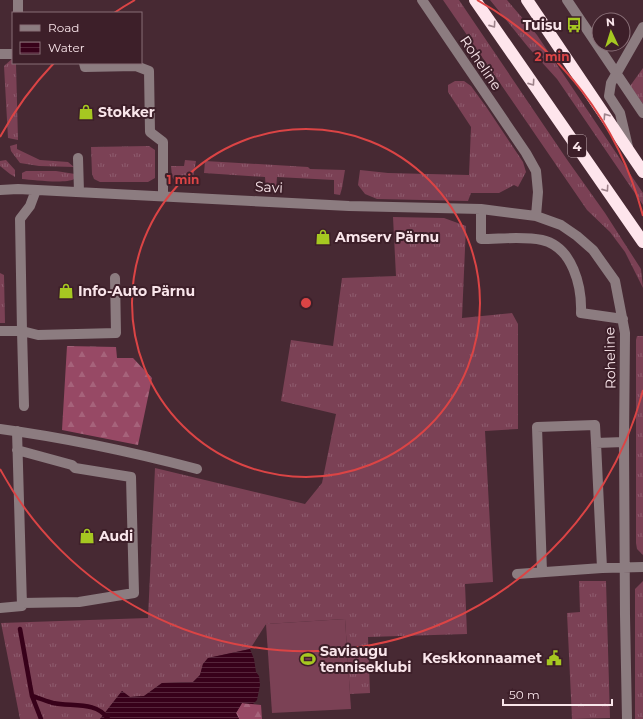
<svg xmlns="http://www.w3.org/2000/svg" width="643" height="719" font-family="Montserrat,sans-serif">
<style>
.grass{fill:url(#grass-tufts)}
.forest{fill:url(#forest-firs)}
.pitch{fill:#7b4155}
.water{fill:url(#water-rules)}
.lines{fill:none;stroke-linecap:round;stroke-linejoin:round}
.stream{stroke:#38011a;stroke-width:4.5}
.minor{stroke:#8c7c80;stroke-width:10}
.highway{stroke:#fee5ec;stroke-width:12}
.oneway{stroke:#9e828a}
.ring{fill:none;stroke:#db4445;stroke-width:2}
.labels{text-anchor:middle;stroke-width:4;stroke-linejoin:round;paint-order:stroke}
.shield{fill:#3d1f29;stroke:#c1aab0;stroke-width:1}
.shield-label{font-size:13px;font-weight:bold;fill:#f9e5ea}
.poi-label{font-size:14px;font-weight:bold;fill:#f9e5ea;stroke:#3d1f29;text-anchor:start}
.street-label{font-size:14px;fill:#f9e5ea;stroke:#3d1f29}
.centre{fill:#db4445;stroke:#3d1f29;stroke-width:2}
.ring-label{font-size:12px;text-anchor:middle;font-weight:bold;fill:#db4445;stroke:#3d1f29;stroke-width:4;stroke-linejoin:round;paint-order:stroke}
</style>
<defs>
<pattern id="grass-tufts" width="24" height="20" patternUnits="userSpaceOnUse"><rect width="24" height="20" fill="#7b4155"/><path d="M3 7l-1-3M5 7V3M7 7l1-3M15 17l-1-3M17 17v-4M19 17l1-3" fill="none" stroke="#8e5c6e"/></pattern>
<pattern id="forest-firs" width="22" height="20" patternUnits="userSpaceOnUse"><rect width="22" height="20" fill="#974965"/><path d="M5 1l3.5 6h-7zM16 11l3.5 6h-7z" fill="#a6637b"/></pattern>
<pattern id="water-rules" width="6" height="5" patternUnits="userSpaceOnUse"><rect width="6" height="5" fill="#38011a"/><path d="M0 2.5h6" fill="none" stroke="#56263b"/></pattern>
</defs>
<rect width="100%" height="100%" fill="#472933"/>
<path class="grass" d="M443,0H459L568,161L605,213L641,269L643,288L625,252L610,232L587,210Z
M490,0H507L537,35L643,193V205L557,79L528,47Z
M13,58V63H19L16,64L18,140L8,138L4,66Z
M643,68V104L630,86Z
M455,81H464L471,86L487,108L523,162L526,172L518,187L514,185L499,193H471L468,201L377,199L365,194L358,185L360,170L388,173L469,175L471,127L448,92V85Z
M17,144V149L40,160L68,162L74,167L39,166L20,163L11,151L10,146Z
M149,146L155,150V178L148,182H100L94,179L92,174L91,147Z
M6,160L15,170V177L10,174L0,166V161Z
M185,160L196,161L192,184L177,183L172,177L171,166H184Z
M205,161L308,167L310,169L345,170L342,188L340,195L334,194V180L277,177L276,190H266L265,177L204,173Z
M26,171H56L75,174L74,179C66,184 33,180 22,179V173Z
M393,217L444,218L466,226L462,318L512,313L518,324V429L485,431L493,582L465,584L467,634L368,637L370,693L350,694L345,619L266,624L250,649L208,658L203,664L200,675L193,682L162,683L144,696L130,697L122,691L100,719H20L1,623L148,618L155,468L305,504L322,483L336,414L281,401L291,340L333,346L342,278L396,276Z
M0,273L4,275L5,323H0Z
M637,336H643V555L637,549L636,543V340Z
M579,581H606L610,718L572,719L567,613L580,612Z
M643,581V719H635V589Z"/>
<path class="forest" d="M67,346L116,347L117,358H133L152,378L138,445L62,430Z
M242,703L261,705L262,719H239L236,713Z"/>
<path class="pitch" d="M345,619L351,709L272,713L266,624Z"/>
<path class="water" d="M250,649L254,659L256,672L259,676L260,685L257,700L253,704L242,703L236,713L239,719H100L122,691L130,697L144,696L162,683L193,682L200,675L203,664L208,658Z"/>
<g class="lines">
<path class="stream" d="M20,629L32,696L41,719
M32,696C39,698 46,701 53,703C71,707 97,701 108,719"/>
<path class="minor" d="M18,0V13
M422,0L526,153L536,171L538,192L536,216
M567,0L643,113
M0,54H13
M84,63L85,67L136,66L149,71L150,132L163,142V196
M628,147L620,113L609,96L611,83L643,27
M78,158L79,192
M0,190L18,189L349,206L481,209L536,216L561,225L577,236L593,250L615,281L625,333L624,442L625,615L627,719
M481,209V239C500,239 524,236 542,240C573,247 582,287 581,313L623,319
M0,331H22L20,219L30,206L36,190
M24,406L22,331L38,335L116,333L115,278
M0,429C67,438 132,452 197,469
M17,450L72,465L75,468L131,477L134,593L79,602L22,603
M602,568L596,443L624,442
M542,572L537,427L595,425L596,443
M517,574L602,568L643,567
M0,608L22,606L17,431"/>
<path class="highway" d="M475,0L643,242
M527,0L643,172"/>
</g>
<defs><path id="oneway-chevron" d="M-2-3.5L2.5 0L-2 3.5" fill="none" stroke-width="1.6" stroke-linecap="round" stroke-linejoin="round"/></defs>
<g class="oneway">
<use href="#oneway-chevron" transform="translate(493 25) rotate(55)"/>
<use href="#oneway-chevron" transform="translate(532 83) rotate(55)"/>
<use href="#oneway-chevron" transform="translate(606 116) rotate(-124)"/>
<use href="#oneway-chevron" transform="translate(606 189) rotate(55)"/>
</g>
<g class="ring">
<circle cx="306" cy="303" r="174"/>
<path d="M643 390A348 348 0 0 1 0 469M0 137A348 348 0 0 1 54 63M114 13A348 348 0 0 1 135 0M477 0A348 348 0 0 1 643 216"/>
</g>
<defs>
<g id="bus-bare" transform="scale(1.2)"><path d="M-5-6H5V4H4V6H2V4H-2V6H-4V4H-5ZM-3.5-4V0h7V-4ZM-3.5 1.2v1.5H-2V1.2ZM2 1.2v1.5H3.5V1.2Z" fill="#a6c821" stroke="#3d1f29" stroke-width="2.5" paint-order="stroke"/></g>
<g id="shop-bare" transform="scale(1.2)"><path d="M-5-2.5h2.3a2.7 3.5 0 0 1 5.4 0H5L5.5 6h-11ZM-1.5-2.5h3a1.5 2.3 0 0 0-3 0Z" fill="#a6c821" stroke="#3d1f29" stroke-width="2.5" paint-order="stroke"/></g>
<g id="civic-bare" transform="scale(1.2)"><path d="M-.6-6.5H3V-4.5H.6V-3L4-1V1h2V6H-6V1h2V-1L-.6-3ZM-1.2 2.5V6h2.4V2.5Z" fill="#a6c821" stroke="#3d1f29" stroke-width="2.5" paint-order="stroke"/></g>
<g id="stadium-bare" transform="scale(1.2)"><path d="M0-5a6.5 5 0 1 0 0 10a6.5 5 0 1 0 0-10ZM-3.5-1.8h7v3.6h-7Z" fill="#a6c821" stroke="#3d1f29" stroke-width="2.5" paint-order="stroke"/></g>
</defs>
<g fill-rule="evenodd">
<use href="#bus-bare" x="574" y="25"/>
<use href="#shop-bare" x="86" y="112"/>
<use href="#shop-bare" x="323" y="237"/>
<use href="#shop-bare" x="66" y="291"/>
<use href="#shop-bare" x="87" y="536"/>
<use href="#civic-bare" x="554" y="658"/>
<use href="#stadium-bare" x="308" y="659"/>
</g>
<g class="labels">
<rect class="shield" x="568" y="135" width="18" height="22" rx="3"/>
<g class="shield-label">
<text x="577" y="151">4</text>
</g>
<g class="poi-label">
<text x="562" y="30" text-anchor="end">Tuisu</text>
<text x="98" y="117">Stokker</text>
<text x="335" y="242">Amserv Pärnu</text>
<text x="78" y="296">Info-Auto Pärnu</text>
<text x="99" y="541">Audi</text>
<text x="320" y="656">Saviaugu<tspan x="320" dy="16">tenniseklubi</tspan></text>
<text x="542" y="663" text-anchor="end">Keskkonnaamet</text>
</g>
<g class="street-label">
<text transform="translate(481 63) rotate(56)" y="5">Roheline</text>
<text transform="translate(269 187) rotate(3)" y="5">Savi</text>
<text transform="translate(610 358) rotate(-91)" y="5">Roheline</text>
</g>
</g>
<circle cx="306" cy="303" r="6" class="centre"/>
<g class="ring-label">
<text x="552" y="61">2 min</text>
<text x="183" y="184">1 min</text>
</g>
<rect x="12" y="12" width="130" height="52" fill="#3d1f29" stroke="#886e76"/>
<rect x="20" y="25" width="20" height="6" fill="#8c7c80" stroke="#886e76"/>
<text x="48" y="32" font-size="12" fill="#f9e5ea">Road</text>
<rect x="20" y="42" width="20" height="12" fill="url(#water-rules)" stroke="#886e76"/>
<text x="48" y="52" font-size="12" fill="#f9e5ea">Water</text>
<g transform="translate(611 32) rotate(356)"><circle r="19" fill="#3d1f29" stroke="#886e76"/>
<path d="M0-3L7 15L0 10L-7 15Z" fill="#a6c821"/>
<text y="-6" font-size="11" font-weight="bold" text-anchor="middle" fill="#f9e5ea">N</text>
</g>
<path d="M503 699v6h109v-6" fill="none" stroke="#f9e5ea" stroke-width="2"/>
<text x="509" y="699" font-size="12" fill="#f9e5ea" stroke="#3d1f29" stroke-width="3" paint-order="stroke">50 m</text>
</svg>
